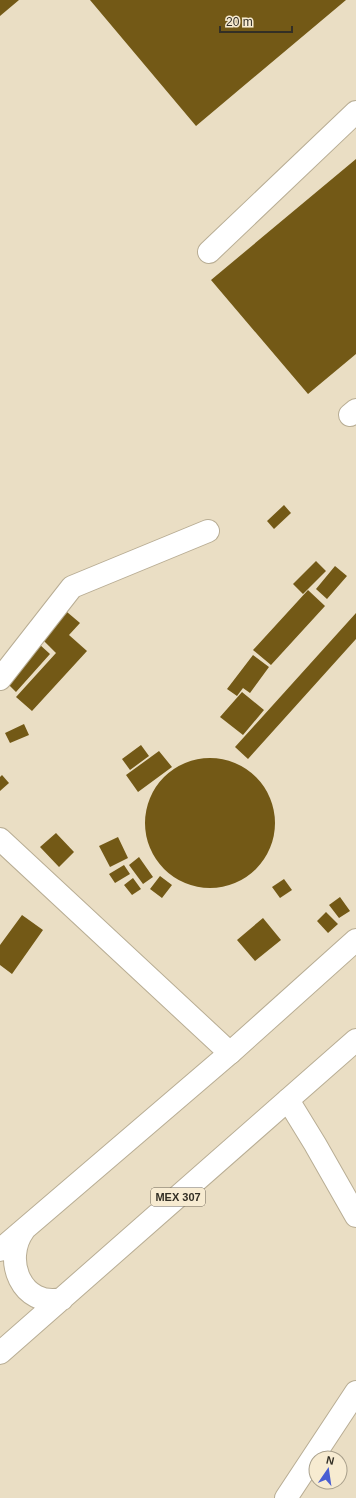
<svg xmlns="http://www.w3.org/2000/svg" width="356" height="1498" font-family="Arial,sans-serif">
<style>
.building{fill:#735916}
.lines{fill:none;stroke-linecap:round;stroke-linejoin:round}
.minor-casing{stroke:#b8ad94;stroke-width:24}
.highway-casing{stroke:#b8ad94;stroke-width:24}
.minor{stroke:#fff;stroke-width:22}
.highway{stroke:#fff;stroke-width:22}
.labels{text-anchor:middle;stroke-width:4;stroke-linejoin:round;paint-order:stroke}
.shield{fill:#f7ebd1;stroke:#6e6759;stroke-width:1}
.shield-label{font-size:11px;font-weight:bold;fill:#332f25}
</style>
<rect width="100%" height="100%" fill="#eadec4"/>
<path class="building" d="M0,0H19L0,16Z
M90,0H346L196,126Z
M356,159V354L308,394L211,280Z
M284,505L291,513L274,529L267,521Z
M316,561L326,571L303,594L293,584Z
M335,566L347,576L327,599L316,589Z
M308,590L325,606L271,665L253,650Z
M67,612L80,623L69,635L87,651L32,711L16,697L56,653L42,639Z
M356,613V639L248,759L235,747Z
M39,644L50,654L16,692L5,681Z
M253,655L269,667L250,693L243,688L237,696L227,689Z
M242,692L264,710L243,735L220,717Z
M24,724L29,735L10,743L5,733Z
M141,745L149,756L130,770L122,759Z
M159,751L172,767L138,792L126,775Z
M145 823a65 65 0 1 1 130 0a65 65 0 1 1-130 0Z
M2,775L9,783L0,791V777Z
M56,833L74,852L59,867L40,847Z
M118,837L128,858L110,867L99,846Z
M139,857L153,877L143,884L129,865Z
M124,865L130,874L115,883L109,874Z
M160,876L172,885L162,898L150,889Z
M133,878L141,889L132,895L124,885Z
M284,879L292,890L280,898L272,887Z
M340,897L350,911L339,918L329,905Z
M326,912L338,924L328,933L317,921Z
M22,915L43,930L12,974L0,965V945Z
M263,918L281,940L255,961L237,940Z"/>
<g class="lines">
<g class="minor-casing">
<path id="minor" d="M209,252L356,112
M350,415L356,410
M0,679L72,587L208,531
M0,839L230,1053
M288,1100L315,1144L356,1216
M286,1498L356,1392"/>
</g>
<g class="highway-casing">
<path id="highway" d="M24,1230C2,1260 22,1308 62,1299
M0,1250L230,1053L356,940
M0,1353L356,1040"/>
</g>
<use href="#minor" class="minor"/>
<use href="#highway" class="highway"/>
</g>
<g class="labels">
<rect class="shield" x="151" y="1188" width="54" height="18" rx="3"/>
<g class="shield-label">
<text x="178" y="1201">MEX 307</text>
</g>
</g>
<g transform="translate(328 1470) rotate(13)"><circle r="19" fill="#f7ebd1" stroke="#a9a08c"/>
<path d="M0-3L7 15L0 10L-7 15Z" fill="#495ed3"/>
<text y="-6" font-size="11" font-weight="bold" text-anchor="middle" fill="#332f25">N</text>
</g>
<path d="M220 26v6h72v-6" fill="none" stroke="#332f25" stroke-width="2"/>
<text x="226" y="26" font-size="12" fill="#332f25" stroke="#f7ebd1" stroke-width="3" paint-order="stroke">20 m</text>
</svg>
